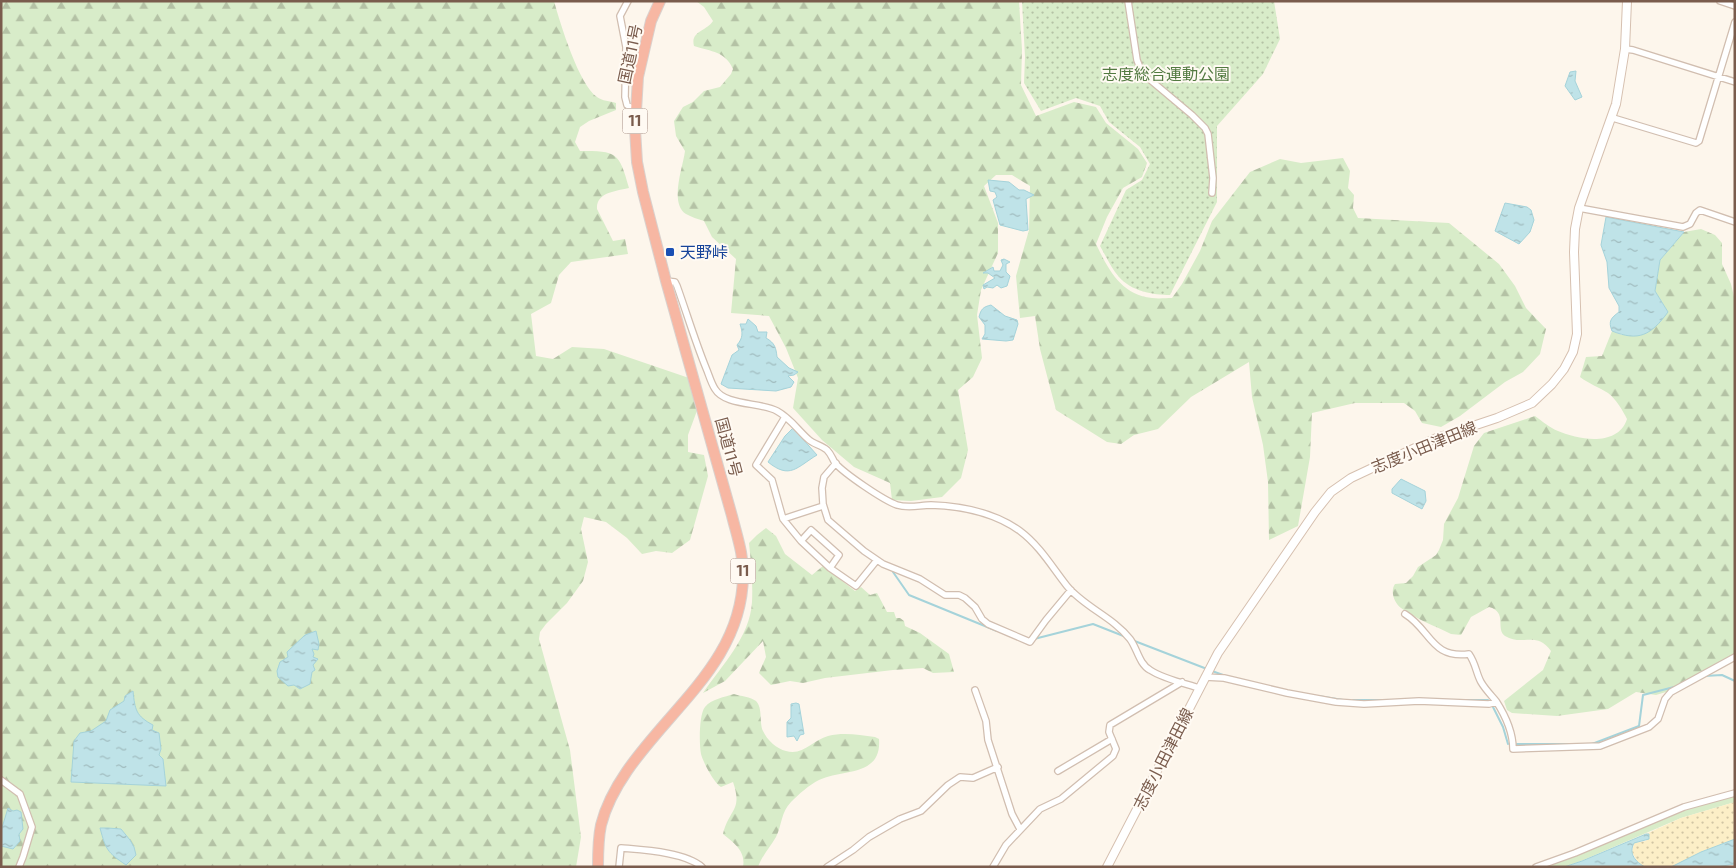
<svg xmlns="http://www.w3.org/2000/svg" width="1736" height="868" font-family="'Exo 2','Noto Sans JP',sans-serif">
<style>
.grass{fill:#d8ecc9}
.forest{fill:url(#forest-firs)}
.sand{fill:url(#sand-dots)}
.park{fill:url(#park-dots)}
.water{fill:url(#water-ripples);stroke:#a5d3da}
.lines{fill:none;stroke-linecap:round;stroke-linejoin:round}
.stream{stroke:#a5d3da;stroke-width:2}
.street-casing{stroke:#d1beb0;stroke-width:8}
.secondary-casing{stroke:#d6c0b0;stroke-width:10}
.highway-casing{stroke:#dad1cd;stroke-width:12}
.street{stroke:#fff;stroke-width:5.5}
.secondary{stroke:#fff;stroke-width:8}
.highway{stroke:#f7b7a3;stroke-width:10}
.transit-dot{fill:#1a4fb4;stroke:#fffaf3;stroke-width:2}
.labels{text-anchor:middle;stroke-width:4;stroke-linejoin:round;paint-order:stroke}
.shield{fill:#fffaf3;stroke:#a28b7f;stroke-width:1}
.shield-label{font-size:15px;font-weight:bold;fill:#7a5c4d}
.street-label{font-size:16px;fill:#7a5c4d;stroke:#fffaf3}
.park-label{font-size:16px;fill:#537a41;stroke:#fffaf3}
.transit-label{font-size:16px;fill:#164399;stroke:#fffaf3;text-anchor:start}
</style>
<defs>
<pattern id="forest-firs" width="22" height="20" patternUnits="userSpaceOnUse" patternTransform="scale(1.25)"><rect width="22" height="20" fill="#d8ecc9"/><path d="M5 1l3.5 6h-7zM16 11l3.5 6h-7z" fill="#b4c2a5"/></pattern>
<pattern id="sand-dots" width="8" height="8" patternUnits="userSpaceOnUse" patternTransform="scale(1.25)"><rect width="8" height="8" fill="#fcefc7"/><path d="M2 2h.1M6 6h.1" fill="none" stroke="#d1c5a4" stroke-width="1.8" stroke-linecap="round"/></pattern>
<pattern id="park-dots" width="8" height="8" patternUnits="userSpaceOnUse" patternTransform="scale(1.25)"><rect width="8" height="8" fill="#d8ecc9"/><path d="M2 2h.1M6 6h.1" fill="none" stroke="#b4c2a5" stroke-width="1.8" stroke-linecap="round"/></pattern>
<pattern id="water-ripples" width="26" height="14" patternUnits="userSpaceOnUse" patternTransform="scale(1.25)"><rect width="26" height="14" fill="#bfe3e8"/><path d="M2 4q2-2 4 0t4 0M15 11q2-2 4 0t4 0" fill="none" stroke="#a0bbbe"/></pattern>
</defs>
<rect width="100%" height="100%" fill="#fdf6ec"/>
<path class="grass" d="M1735,795V802L1681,818L1581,861L1564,867H1543L1589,851L1685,808Z"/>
<path class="forest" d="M1,1H554C560,23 579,85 597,97C602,101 610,101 616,103V110L589,121L580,127L575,142L580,151C617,151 619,152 629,188C617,191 596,192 597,209L613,241L625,239L628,254L571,262L559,275L551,303L531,314L536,356L553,359L572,347L604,349L689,378L698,408L688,435V452L704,455L708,476L690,540L672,553L656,551L642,554L627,538L606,522L584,517L581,529L588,562L583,581L567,603L546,624L540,632L539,639L570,750L581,837L576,867H1Z
M696,1H1019L1022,50L1021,85L1036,116L1074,102L1096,107L1106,123L1138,149L1147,163L1142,177L1123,188L1107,217L1096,244C1108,269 1121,295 1152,298C1159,299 1166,298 1172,298L1182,284L1200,251L1212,221L1250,172L1280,159L1301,163L1343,158L1350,171L1348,188L1354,195L1353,208L1358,218L1449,223L1499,264L1515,286L1526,308L1546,329L1540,354L1523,372L1505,382L1460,416L1441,427L1422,423L1415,411L1404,403H1355L1312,413L1310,457L1298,526L1269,540L1268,482L1263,445L1252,397L1249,362L1191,397L1158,429L1134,435L1121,444L1107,442L1056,410L1040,349L1035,316L1020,318L1016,276L1029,230L1030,186L1012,175H996L984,186L998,223V253L981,290L977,315L982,358L973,377L958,390L968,450L961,478L942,497L911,501L892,500L890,483L854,467L822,440L793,408L798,378L786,348L769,316L731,313L736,259L712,237L704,221C698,219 691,217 686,214C669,203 683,167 685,151L676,136L674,121L683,107L693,102L704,91L720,87L731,74L733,69C725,51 712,52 694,46C690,31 707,31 713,21L704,7Z
M1701,229L1715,235L1722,243V264L1731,284L1735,301V655L1666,692L1656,695L1636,692L1608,709L1557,716L1512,713L1507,710L1504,701L1543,670L1551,651C1536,630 1523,647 1505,636C1495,629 1508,612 1489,607L1471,617L1461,635L1451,634C1435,626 1416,619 1401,608C1394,603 1390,591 1395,584L1406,583L1413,576L1418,567L1436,555L1439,550L1443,540L1444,524L1458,498L1474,446L1484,433L1535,416C1542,421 1550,428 1558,431C1579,440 1618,447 1627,419C1623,411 1616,399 1608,393C1599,387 1589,384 1580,377L1586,357L1602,356L1612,331L1622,335L1668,312L1655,291L1660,260L1684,232Z
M766,528L776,536L785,554L812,575L823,566L855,591L861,587L870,595L877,593L887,612H894L896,618H900L904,621L905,626L920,633L949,654L954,672L933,673L923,668L893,670L825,678L803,683L790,681L771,685L759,673L766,657L763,641L725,681L703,693C722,665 750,637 752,602C753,582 751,562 749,543L757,535Z
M734,694C740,696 751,697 756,701C763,708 759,723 763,731C767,740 777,749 786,751C803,756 813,740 828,736C844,732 859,735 875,737L879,739C882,777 842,769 819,780C809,785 799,794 791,802C781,812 782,825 776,837C770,847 762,856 758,867H743C746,851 734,843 723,834C729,809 743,811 733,782L721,787C714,783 703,762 701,754C699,744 699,714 705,707C711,699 725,697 734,694Z"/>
<path class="sand" d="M1735,802V839L1701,852L1671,867H1645L1638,863L1632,852L1634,843L1646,841L1649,834H1646L1681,818Z"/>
<path class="park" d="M1022,1H1274L1280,39L1263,74L1217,126V202L1170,295C1153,295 1131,291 1119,277C1111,268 1106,256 1100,246L1126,190L1142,180L1150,164L1140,147L1109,122L1100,106L1076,98L1041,111L1024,83L1025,57Z"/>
<path class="water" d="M1576,71L1575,81L1582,97L1575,100L1565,86L1570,72Z
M988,180L1009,182L1019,190H1024L1034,195L1026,199L1028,230L1023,231L1000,225L993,200L997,197L995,192L990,191Z
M1505,203L1527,207L1531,210L1534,220L1530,232L1519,244L1495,231Z
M1606,217L1684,232L1660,260L1655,291L1668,312C1651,335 1639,342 1612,331C1608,321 1611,318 1619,312V306L1609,288L1607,262L1601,245Z
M1004,259L1010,262L1006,264V272L1010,276L1007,286L1001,288L997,285L993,288L987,287L984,289L983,285L995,278L988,273H983L993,267L994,271H1000L1003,265L1001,260Z
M991,305L1005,316L1017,320L1018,324L1013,340L1006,341L982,339L985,334V325L979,317C981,309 983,307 991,305Z
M748,319L756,326L758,332H767L766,338C775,343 776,348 777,357L789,368L798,372L794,375L788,376L794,382L791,387L776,391L728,388L721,384L732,355L739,350L737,345C743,338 743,333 740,324H746Z
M793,428L817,455C797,467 790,480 768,462L785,436Z
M1401,479L1425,491L1426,501L1422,509L1392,493V489Z
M316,631L319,644L318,650L312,649L314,654L313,657L318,659L313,665L315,670L312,672L310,684L300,689L294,685L288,686L278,677L277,671L280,662L288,657L287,652L305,635Z
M133,691C135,710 136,716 153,725L152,730L159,733L161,749L159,755L163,759L166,786L71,782L74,741L80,733L91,731L106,721L110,710L124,701L125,696Z
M796,703L799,704L804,734L800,735L797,741L794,736L787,737V722L791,718V704Z
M8,808L13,811L17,810L21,812L23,829L19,834L20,841L13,849L1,846V831Z
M108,828L121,829L130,840L134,847L136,855L126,865C107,852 106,850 100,828Z
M1646,834H1649V839L1634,843C1628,854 1636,862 1645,867H1564L1582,861Z
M1735,839V864L1716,867H1671L1701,852Z"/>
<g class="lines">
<path class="stream" d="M893,572L909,595L997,631
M1034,639L1093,624L1126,637
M1132,640L1207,669
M1212,671L1223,675
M1704,676L1722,675L1735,681
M1318,696L1343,700
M1353,700H1386
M1456,700H1488
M1493,707L1503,727L1508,744
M1517,744H1572
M1592,744L1639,726L1643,695L1674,687"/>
<g class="street-casing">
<path id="street" d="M628,1L620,16L626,47L625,97L627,105L635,110
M1128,1L1137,60L1142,73L1192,115L1205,128L1208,134L1213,178L1212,193
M1720,1L1735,6
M1625,49L1633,50L1735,82
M1613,118L1696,143L1699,141L1735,22
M1579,208L1683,227L1690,224L1696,213L1700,210L1735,222
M666,281L675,282L677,286C687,314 695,341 706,368C709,375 711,383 715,389C725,406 761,402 777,411C790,418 797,429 808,439C813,444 821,445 827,450C831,454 832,458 835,463C845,474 883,500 897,505C909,509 920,505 931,505C962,506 995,513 1020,531C1040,546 1052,567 1067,586C1084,607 1113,617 1130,639C1137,648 1139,664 1150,670C1164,679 1183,683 1199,688
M785,417L756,465L772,480L783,519L801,541L830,568L856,586L877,560
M836,463L824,477L822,488L823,504L828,520L864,551L883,564L920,579L945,595H959L965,598L975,607L982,619L988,624L1030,642L1046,620L1071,590
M783,519L823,506
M801,541L811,530L839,555L830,568
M1405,614C1431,630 1431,659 1469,654C1476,664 1476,673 1481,682C1485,689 1491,695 1496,701C1505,715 1513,732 1513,749L1600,746L1649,727L1658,719L1665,699L1671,692L1735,657
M1205,677L1224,678L1287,693L1336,702L1364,704L1419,701L1489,704L1496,702
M975,690L986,721L988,740L1012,814L1020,829
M1058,771L1112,739
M1,780L20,794L32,827L23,857L19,867
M619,867L621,848C643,850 685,852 702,867
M827,867L853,850L869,837L900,819L921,811L948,785L960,777L973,778L998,767
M993,867L1006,845L1040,809L1061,799L1113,756L1116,749L1109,732L1110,725L1182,682
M1536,867L1575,853L1684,807L1735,793"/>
</g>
<g class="secondary-casing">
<path id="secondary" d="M1107,867L1218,653L1315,512L1331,492L1351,478L1434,439L1497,418L1532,403L1552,384L1564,369L1573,352L1577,334L1574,252L1575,229L1579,208L1616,104L1625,49L1627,1"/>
</g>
<g class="highway-casing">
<path id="highway" d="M598,867C598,853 598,839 601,825C606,805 616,787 627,771C671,707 742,660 743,576C744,556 737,536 732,516L666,281L643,192L637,162L635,129L638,77L651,21L660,1"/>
</g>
<use href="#street" class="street"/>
<use href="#secondary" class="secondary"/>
<use href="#highway" class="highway"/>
</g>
<rect class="transit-dot" x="665" y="247" width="10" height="10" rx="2.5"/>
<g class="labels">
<g class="shield">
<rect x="622.5" y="108.5" width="25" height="25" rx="4"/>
<rect x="730.5" y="558.5" width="25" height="25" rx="4"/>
</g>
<g class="shield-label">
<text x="635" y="126">11</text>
<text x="743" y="576">11</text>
</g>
<g class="street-label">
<text transform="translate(630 54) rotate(-78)" y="6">国道11号</text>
<text transform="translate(729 447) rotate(75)" y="6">国道11号</text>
<text transform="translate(1424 447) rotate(-22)" y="6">志度小田津田線</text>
<text transform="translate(1163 759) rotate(-63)" y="6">志度小田津田線</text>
</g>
<g class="park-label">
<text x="1166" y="80">志度総合運動公園</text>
</g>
<g class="transit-label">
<text x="680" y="258">天野峠</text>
</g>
</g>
<rect width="1736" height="868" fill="none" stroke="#7a5c4d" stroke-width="5"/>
</svg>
